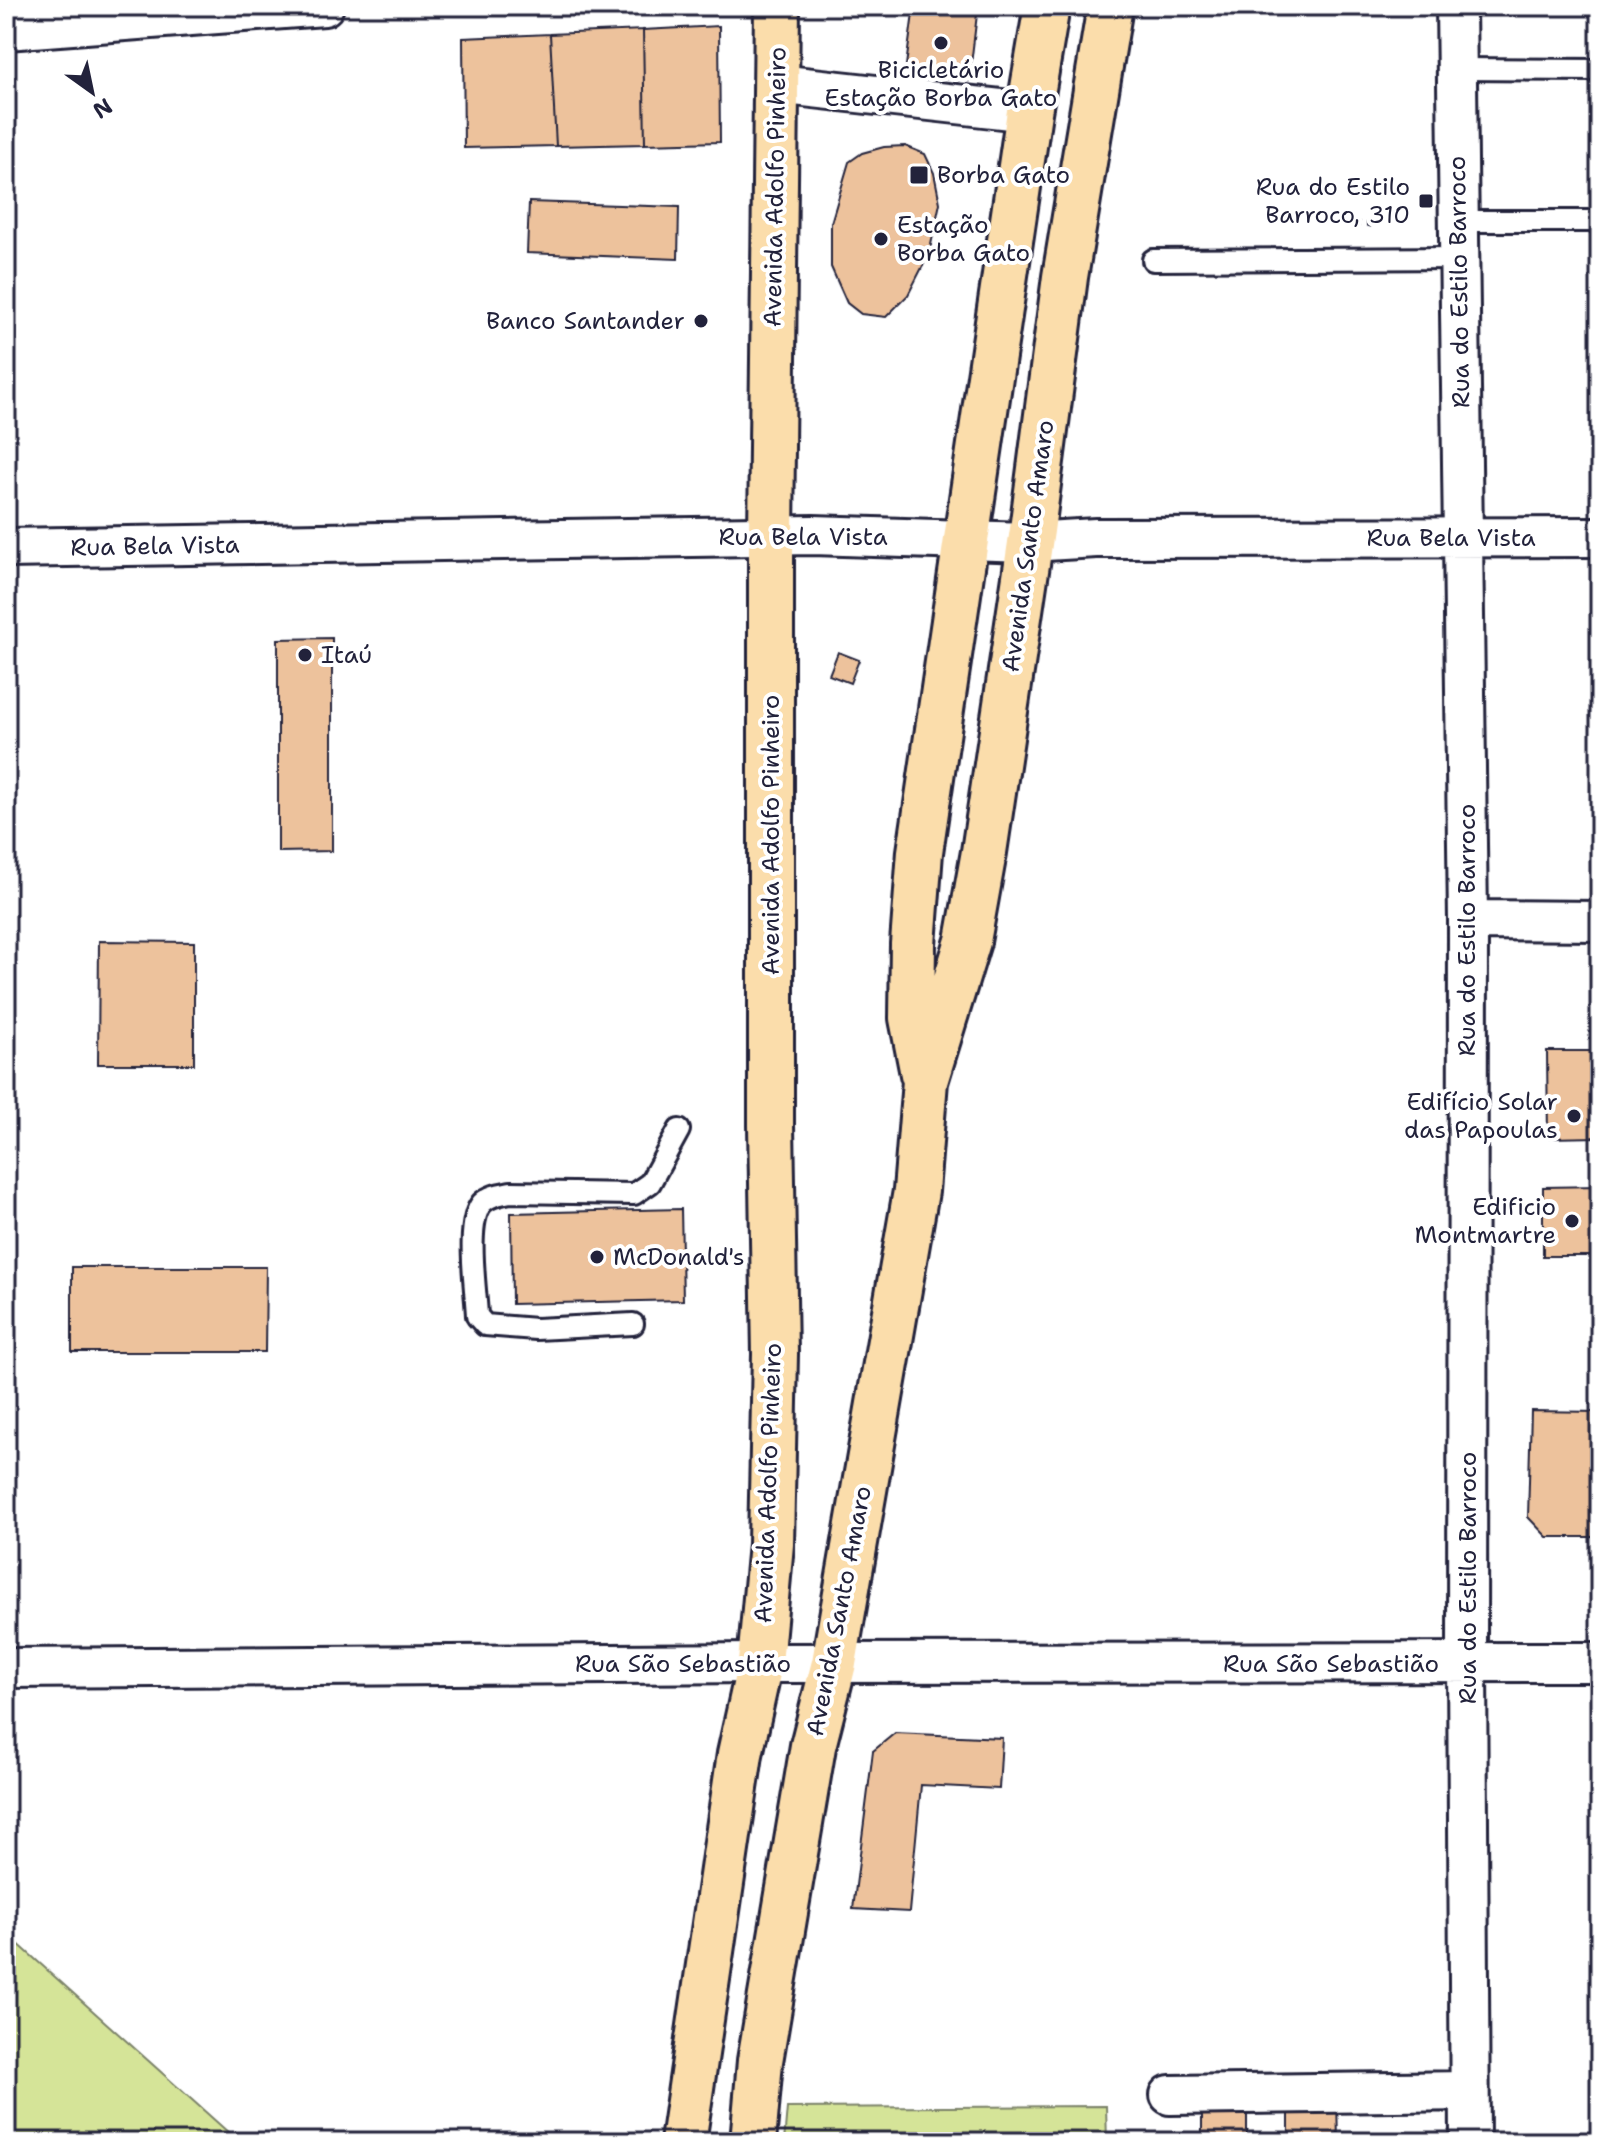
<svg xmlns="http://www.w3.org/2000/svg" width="1606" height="2148" font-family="'Shantell Sans',sans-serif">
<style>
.green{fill:#d5e498;stroke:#7c836a;stroke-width:2}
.building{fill:#edc29c;stroke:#22223b;stroke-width:2}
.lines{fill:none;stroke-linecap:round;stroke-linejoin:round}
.lane-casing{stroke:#22223b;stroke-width:26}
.street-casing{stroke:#22223b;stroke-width:44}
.primary-casing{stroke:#22223b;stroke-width:50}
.path{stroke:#22223b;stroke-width:5;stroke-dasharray:6 6;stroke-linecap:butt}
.lane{stroke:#fff;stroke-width:20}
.street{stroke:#fff;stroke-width:38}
.primary{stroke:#fbddab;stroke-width:44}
.poi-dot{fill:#22223b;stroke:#fff;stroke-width:3}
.labels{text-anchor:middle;stroke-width:8;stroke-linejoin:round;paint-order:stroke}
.poi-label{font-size:24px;fill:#22223b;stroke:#fff;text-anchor:start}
.street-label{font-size:24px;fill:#22223b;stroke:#fff}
</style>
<rect width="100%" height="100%" fill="#fff"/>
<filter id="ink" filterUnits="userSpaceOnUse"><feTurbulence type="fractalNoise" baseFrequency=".0125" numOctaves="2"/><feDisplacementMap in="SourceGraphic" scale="16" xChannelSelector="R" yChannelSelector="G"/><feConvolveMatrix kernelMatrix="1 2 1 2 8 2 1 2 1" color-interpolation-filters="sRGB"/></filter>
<g filter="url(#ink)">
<path class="green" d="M6,1933L239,2142H6Z
M1106,2106L1107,2142H784L787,2108Z"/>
<path class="building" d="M914,6L977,14L969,81L905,73Z
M719,26L720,142L645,144L643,30Z
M643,30L645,144L556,146L550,34Z
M550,34L556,146L464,148L463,38Z
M905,146L925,154L934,173L940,203L929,254L908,295L886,317L861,314L847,303L831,267V223L849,162L862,153L884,147Z
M529,202L679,207L678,259L527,253Z
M332,638V851L278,852V639Z
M838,652L859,660L850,683L829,675Z
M99,941L194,942V1064H98Z
M1547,1051H1600V1137L1548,1138Z
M1600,1186V1256H1543V1187Z
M681,1209L683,1300L512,1304L511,1213Z
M72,1267H266L265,1352H72Z
M1531,1411L1600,1412L1598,1537H1547L1528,1517Z
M895,1733L1002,1738L999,1789L921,1785L909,1912L853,1909L873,1751Z
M1289,2099H1337L1338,2142H1202V2101L1247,2100V2139H1289Z"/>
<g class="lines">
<g class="lane-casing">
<path id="lane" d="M1456,69L1600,70
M1457,221H1600
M1153,260L1458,258
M633,1324L536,1329L485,1325L477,1316C476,1289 465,1223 482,1203C490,1195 501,1194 511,1192L634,1194L650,1183L679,1130"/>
</g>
<g class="street-casing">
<path id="street" d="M1456,6L1468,920L1467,1664L1470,2142
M6,30L324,6
M777,84L1029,112
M6,548L813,535L1029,542L1096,538L1600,537
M1468,920L1600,921
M6,1668L760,1663L1600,1662
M1170,2095L1469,2091"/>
</g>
<g class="primary-casing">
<path id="primary" d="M923,1074L912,1018L913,944L920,852L1029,112L1047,6
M683,2142L740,1754L760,1663L771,1544L775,1354L771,1125V536L777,6
M753,2142L760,2061L813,1746L834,1663L916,1191L925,1081L968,941L984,852L1032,530L1065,277L1110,6"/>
</g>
<path class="path" d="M1354,224H1369L1368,229"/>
<use href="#lane" class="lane"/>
<use href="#street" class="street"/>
<use href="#primary" class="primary"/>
</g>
</g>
<g class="poi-dot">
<circle cx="941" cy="43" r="8"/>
<rect x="909" y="165" width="20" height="20" rx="4"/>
<rect x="1418" y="193" width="16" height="16" rx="4"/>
<circle cx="881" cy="239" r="8"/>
<circle cx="701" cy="321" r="8"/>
<circle cx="305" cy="655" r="8"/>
<circle cx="1574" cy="1116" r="8"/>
<circle cx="1572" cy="1221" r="8"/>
<circle cx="597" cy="1257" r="8"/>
</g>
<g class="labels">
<g class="poi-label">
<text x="941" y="78" text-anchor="middle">Bicicletário<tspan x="941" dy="28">Estação Borba Gato</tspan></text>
<text x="937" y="183">Borba Gato</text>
<text x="1410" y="195" text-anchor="end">Rua do Estilo<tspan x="1410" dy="28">Barroco, 310</tspan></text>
<text x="897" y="233">Estação<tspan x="897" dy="28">Borba Gato</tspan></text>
<text x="685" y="329" text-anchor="end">Banco Santander</text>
<text x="321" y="663">Itaú</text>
<text x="1558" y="1110" text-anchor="end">Edifício Solar<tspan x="1558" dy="28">das Papoulas</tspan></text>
<text x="1556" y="1215" text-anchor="end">Edificio<tspan x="1556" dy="28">Montmartre</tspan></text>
<text x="613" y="1265">McDonald's</text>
</g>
<g class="street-label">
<text transform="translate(775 187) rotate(-89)" y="8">Avenida Adolfo Pinheiro</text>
<text transform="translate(1459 282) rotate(-91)" y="8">Rua do Estilo Barroco</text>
<text x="803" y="545">Rua Bela Vista</text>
<text x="1451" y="546">Rua Bela Vista</text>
<text transform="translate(155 546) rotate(-1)" y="8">Rua Bela Vista</text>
<text transform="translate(1028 546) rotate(-82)" y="8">Avenida Santo Amaro</text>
<text transform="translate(771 835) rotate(-90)" y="8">Avenida Adolfo Pinheiro</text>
<text transform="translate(1467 930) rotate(-90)" y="8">Rua do Estilo Barroco</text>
<text transform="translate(768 1483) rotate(-88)" y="8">Avenida Adolfo Pinheiro</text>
<text transform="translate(1468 1578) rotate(-90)" y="8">Rua do Estilo Barroco</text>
<text transform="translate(839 1611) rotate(-79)" y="8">Avenida Santo Amaro</text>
<text x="683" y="1672">Rua São Sebastião</text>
<text x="1331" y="1672">Rua São Sebastião</text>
</g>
</g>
<rect width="1606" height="2148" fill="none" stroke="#fff" stroke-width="32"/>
<rect x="16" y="16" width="1574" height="2116" fill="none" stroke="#22223b" stroke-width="3" filter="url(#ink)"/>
<g transform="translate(92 92) rotate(147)" stroke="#ffffff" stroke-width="6" paint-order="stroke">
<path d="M0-6L14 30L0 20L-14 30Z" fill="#22223b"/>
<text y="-12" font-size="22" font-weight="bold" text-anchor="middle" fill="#22223b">N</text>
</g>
</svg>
